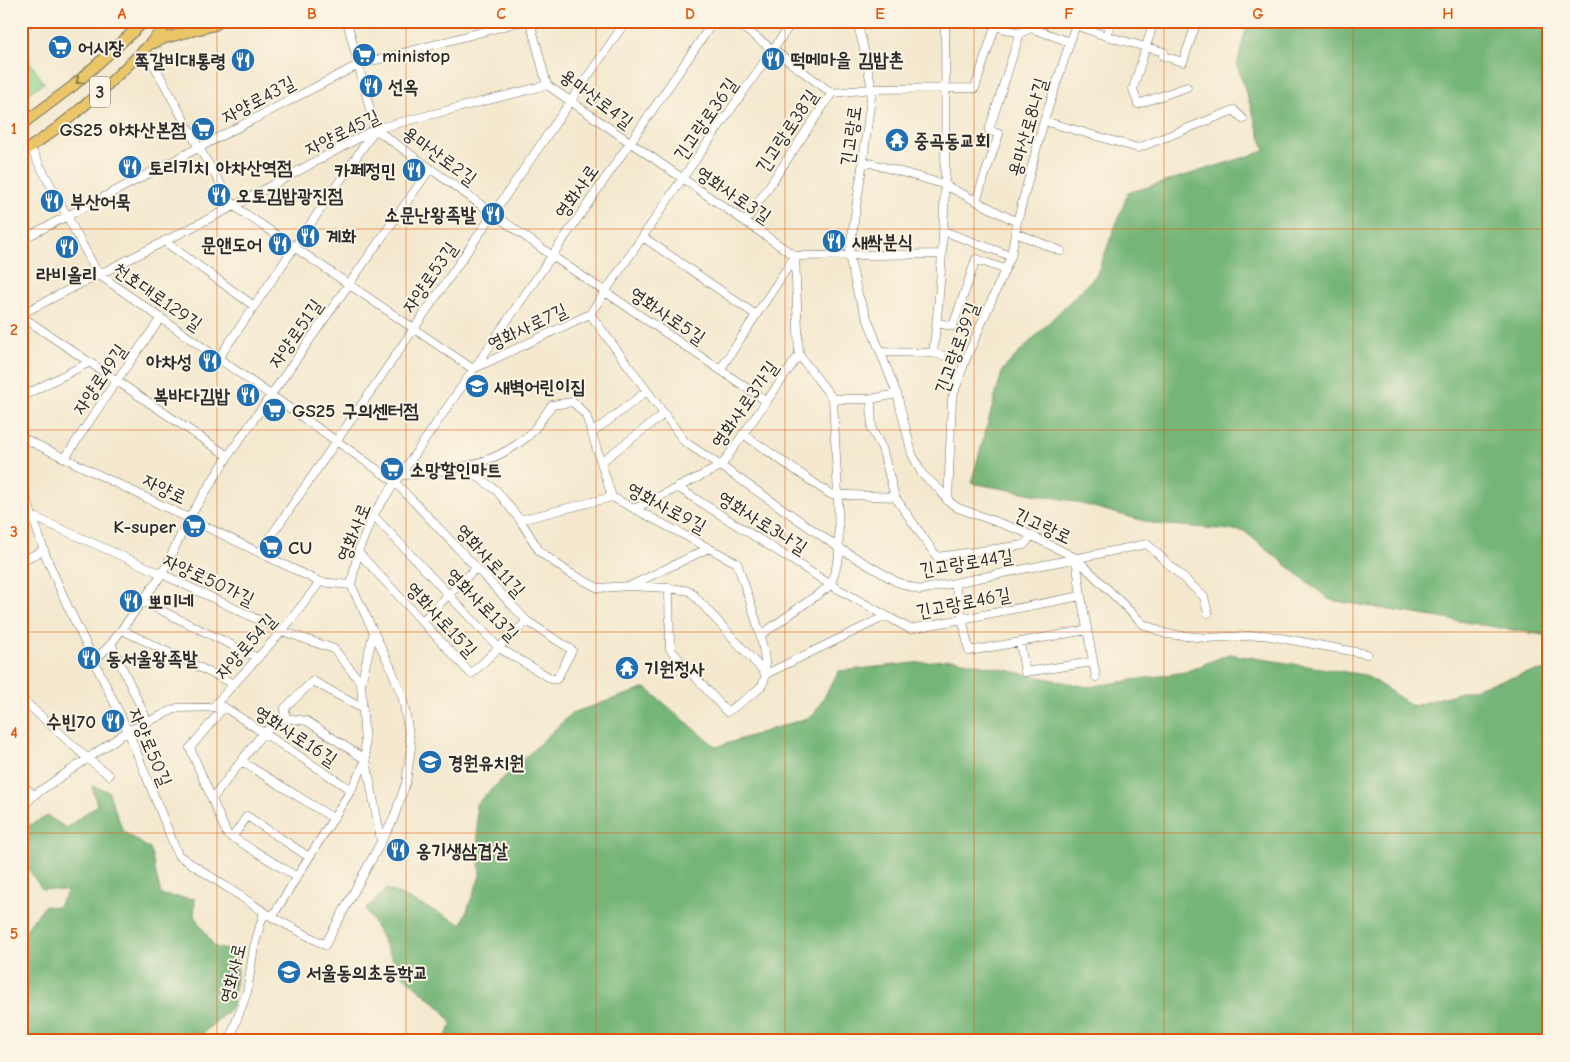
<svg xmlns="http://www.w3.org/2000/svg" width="1570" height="1062" font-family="'Comic Neue','Poor Story',sans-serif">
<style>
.green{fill:#90d38b;stroke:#5e7f5b}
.forest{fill:#74b577;stroke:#507051}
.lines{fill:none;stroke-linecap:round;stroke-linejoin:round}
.minor-casing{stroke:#716e64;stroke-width:9}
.major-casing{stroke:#716e64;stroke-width:12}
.minor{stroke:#fff;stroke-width:8}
.major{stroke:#ebc669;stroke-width:10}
.oneway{stroke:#8b784a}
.grid{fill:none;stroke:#df570e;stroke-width:1;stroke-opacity:0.55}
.labels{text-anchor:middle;stroke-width:4;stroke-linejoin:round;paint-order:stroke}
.shield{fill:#fcf5e5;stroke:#6a6863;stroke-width:1}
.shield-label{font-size:18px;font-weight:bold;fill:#2b2b2b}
.poi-label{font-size:19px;font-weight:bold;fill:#2b2b2b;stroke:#fcf5e5;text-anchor:start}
.street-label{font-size:19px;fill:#2b2b2b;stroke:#fcf5e5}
.neatline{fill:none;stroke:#df570e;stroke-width:2}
.grid-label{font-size:16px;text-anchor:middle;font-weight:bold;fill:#df570e}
</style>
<rect width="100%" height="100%" fill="#fcf5e5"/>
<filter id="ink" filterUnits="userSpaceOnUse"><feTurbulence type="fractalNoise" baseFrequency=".02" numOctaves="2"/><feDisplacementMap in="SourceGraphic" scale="10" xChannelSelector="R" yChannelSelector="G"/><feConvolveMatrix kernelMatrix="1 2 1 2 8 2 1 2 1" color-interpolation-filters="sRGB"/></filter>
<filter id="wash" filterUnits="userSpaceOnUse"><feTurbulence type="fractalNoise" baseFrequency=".0096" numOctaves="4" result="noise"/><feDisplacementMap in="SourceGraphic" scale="20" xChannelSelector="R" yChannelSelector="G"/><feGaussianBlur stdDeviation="1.12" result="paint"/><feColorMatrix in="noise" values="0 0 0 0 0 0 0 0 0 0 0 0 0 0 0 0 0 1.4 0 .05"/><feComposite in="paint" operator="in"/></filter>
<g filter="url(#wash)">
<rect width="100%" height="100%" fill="#f4e9cf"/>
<path class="green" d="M21,49L44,83L21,97Z"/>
<path class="forest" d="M1248,21H1549V636L1330,600L1244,531L1156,524L1067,500L971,483L1003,369L1097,274L1128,193L1265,151L1237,65Z
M1229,654L1365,675L1413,706L1527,673L1549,670V1041H443L452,1024L441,1008L400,973L366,909L387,889L462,924L480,876L476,804L572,713L646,688L716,747L813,716L839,671L953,659L1088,687L1185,672Z
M92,786L108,791L123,831L150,849L161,895L195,899L194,916L215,947L239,953L232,1007L200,1036L201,1041H21V936L44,906L57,907L68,891L42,889L21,859V829L48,816L66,828L97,805Z"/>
</g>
<g filter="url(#ink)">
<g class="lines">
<g class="minor-casing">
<path id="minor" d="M347,21L375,129L551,255L766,401
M530,21L547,85L795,256L942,254
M700,21L709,27
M734,21L832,93
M857,21L863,45L872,89L863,161L849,255L858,295L897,394L912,454L922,474L940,490L948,501L958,508L1022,531L1076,558L1143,624L1166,634L1207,638L1264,635L1367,654
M1154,21L1133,89L1138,104L1187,87
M1075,25L1106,36L1164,52L1163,56L1183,62L1197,21
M995,26L1020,33
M21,27L28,21
M1031,28L1070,42
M1106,36L1111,21
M143,51L153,63L199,148L234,206L473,369L590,314
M832,93L872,89L975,88L997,21
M1044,121L1138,148L1234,110L1243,119
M30,147L98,274L395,482L527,621L572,650L557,679H552L499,648L373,515
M863,161L943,184L1017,222
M976,201L999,134L989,130L1020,33L1031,28L1032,21
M745,222L832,93
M943,231L1011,256
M1016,233L1061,251
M643,237L756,315
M21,240L358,65L523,21
M164,241L254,306
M21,314L234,206L375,129L547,85
M590,314L685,442L721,466L839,548L897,582L920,590L1147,544L1204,597L1208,613
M590,314L682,179L793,21
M21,316L228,456
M937,323L953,326L976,259L1004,269
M881,352L933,353L965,361
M933,353C947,244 946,132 945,21
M218,359L374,131
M720,370L795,256
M21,397L90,362
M833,399H871L897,394
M871,399L872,430L882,448L895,497L937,557L1024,545L1032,535
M592,433L647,391
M743,434L830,494L895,497
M21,437L320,582L351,585
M65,458L117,380L161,318
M601,462L664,414
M466,468L497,491L520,520L540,552L568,572L598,588L630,586L669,588L690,591L766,674
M399,476C447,470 489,469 528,436C537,428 544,415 552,405L573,402L586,415L612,497L737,563C745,588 774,661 763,683C760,691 735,706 727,712L670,649L669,588
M21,483L47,559L68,607L128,731L178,855L272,917L325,945L393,820L406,783L411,747L403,699L391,668L351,585L358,552L373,515L714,21
M677,487L831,585L910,629L1081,596
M948,501L952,399L965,361L1011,256L1017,222L1044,121L1077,21
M634,509L721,466L799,355
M21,520L32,516L162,574L282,631L334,649L361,683
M520,520L612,497
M260,552L626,21
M358,552L471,674L527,621
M1076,558L1081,596L1096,677
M21,561L44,550
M955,583L969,651L1087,630
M632,585L709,548
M142,601L258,658
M422,621L476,568
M122,630L234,684
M374,631L361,683L366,760L381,840
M761,635L831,585L839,557L838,495L833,399L799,355L795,256
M1020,642L1025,672L1093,662
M111,644L148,722
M94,661L111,644L162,574L189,518L228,456L430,169
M766,674L886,616
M21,698L88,759L109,775
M213,707L282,631L320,582
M224,707L190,748L227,834L297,877
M224,707L351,790
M285,718V708L313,681L363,709
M241,761L333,818
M21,784L34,795
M212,799L263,733L285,718L307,721L366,760L351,790L272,917
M21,809L34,795L128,731L177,708L224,707
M232,838L247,816L309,857
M229,1041L247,992L254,947L264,912"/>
</g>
<g class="major-casing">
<path id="major" d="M154,43L165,38L215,25L221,21
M21,125L73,86L145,21
M21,153C58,130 90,102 121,72C138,56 155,40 169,21"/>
</g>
<use href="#minor" class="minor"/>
<use href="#major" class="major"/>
</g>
<defs><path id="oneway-chevron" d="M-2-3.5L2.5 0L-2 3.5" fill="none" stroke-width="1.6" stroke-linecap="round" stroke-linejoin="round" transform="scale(1.25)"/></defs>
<use class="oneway" href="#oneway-chevron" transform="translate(79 81) rotate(140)"/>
</g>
<path class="grid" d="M217,21V1041M406,21V1041M596,21V1041M785,21V1041M974,21V1041M1164,21V1041M1353,21V1041M21,229H1549M21,430H1549M21,632H1549M21,833H1549"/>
<defs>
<g id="supermarket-disc" transform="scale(1.25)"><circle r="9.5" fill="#1f6fb2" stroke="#fcf5e5"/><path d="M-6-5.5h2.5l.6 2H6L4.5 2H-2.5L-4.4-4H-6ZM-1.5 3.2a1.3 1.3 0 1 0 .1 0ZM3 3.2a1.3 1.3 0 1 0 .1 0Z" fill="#fff"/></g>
<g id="restaurant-disc" transform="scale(1.25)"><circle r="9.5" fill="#1f6fb2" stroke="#fcf5e5"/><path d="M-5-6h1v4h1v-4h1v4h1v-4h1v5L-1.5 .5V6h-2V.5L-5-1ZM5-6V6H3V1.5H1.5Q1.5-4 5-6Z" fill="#fff"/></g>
<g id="temple-disc" transform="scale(1.25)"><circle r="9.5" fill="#1f6fb2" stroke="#fcf5e5"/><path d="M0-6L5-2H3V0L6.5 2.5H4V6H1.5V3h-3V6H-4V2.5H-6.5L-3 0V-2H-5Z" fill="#fff"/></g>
<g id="school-disc" transform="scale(1.25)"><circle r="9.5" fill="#1f6fb2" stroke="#fcf5e5"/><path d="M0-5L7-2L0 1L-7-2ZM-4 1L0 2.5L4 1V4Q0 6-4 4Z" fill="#fff"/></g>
</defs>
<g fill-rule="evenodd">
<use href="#supermarket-disc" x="60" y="47"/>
<use href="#supermarket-disc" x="364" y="55"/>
<use href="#restaurant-disc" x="773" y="59"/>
<use href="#restaurant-disc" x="243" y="60"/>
<use href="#restaurant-disc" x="371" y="86"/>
<use href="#supermarket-disc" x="203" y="129"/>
<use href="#temple-disc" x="897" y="140"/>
<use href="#restaurant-disc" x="130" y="167"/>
<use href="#restaurant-disc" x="414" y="170"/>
<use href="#restaurant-disc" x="219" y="195"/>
<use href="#restaurant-disc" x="52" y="201"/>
<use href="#restaurant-disc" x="493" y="214"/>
<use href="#restaurant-disc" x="308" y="236"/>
<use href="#restaurant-disc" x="834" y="241"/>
<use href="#restaurant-disc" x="280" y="244"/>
<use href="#restaurant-disc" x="67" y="247"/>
<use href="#restaurant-disc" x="210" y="361"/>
<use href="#school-disc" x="477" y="386"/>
<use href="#restaurant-disc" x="248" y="395"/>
<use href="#supermarket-disc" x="274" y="410"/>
<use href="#supermarket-disc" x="392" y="469"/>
<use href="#supermarket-disc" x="194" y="526"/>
<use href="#supermarket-disc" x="271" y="547"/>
<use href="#restaurant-disc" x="131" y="601"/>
<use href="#restaurant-disc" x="89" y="658"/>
<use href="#temple-disc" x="627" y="668"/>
<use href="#restaurant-disc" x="113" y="721"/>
<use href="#school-disc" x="430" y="762"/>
<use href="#restaurant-disc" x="398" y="850"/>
<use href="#school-disc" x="289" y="972"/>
</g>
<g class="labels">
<rect class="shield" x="90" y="76.5" width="20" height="31" rx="4"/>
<g class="shield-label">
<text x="100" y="98">3</text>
</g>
<g class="poi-label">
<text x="78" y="54">어시장</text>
<text x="382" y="62">ministop</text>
<text x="790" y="66">떡메마을 김밥촌</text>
<text x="226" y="67" text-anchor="end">쪽갈비대통령</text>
<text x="388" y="93">선옥</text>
<text x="186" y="136" text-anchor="end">GS25 아차산본점</text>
<text x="914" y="147">중곡동교회</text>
<text x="148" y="174">토리키치 아차산역점</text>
<text x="396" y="177" text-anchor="end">카페정민</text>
<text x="236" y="202">오토김밥광진점</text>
<text x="70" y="208">부산어묵</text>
<text x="476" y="221" text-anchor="end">소문난왕족발</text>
<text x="326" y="243">계화</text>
<text x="852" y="248">새싹분식</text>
<text x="262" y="251" text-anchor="end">문앤도어</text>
<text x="67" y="281" text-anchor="middle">라비올리</text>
<text x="192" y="368" text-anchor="end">아차성</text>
<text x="494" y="393">새벽어린이집</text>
<text x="230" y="402" text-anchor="end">복바다김밥</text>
<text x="292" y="417">GS25 구의센터점</text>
<text x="410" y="476">소망할인마트</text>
<text x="176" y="533" text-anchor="end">K-super</text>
<text x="288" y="554">CU</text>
<text x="148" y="608">뽀미네</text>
<text x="106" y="665">동서울왕족발</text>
<text x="644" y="675">기원정사</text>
<text x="96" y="728" text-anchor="end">수빈70</text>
<text x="448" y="769">경원유치원</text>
<text x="416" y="857">옹기생삼겹살</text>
<text x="306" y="979">서울동의초등학교</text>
</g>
<g class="street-label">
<text transform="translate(597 98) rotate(37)" y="7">용마산로4길</text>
<text transform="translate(258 99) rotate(-28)" y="7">자양로43길</text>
<text transform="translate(705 119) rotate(-55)" y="7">긴고랑로36길</text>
<text transform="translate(1027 127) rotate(-74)" y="7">용마산로8나길</text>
<text transform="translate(786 131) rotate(-56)" y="7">긴고랑로38길</text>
<text transform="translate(342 132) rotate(-26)" y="7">자양로45길</text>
<text transform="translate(850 136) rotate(-82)" y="7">긴고랑로</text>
<text transform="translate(440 155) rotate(36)" y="7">용마산로2길</text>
<text transform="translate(576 191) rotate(-55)" y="7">영화사로</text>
<text transform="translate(734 194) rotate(34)" y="7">영화사로3길</text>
<text transform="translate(429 277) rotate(-55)" y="7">자양로53길</text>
<text transform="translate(158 296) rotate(35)" y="7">천호대로129길</text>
<text transform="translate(668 315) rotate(34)" y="7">영화사로5길</text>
<text transform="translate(527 326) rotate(-25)" y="7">영화사로7길</text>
<text transform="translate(295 333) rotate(-55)" y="7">자양로51길</text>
<text transform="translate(956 348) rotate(-70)" y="7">긴고랑로39길</text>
<text transform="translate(99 379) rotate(-56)" y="7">자양로49길</text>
<text transform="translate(744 404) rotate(-55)" y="7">영화사로3가길</text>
<text transform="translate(165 488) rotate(26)" y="7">자양로</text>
<text transform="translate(667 507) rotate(28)" y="7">영화사로9길</text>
<text transform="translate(763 522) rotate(32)" y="7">영화사로3나길</text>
<text transform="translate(1043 525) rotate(25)" y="7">긴고랑로</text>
<text transform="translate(353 532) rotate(-68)" y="7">영화사로</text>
<text transform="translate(491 560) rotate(47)" y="7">영화사로11길</text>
<text transform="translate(966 562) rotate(-9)" y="7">긴고랑로44길</text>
<text transform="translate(209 579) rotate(25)" y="7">자양로50가길</text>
<text transform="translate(963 602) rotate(-11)" y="7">긴고랑로46길</text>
<text transform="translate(483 604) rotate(45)" y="7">영화사로13길</text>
<text transform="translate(442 619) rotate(47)" y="7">영화사로15길</text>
<text transform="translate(245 646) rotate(-48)" y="7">자양로54길</text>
<text transform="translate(296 735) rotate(33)" y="7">영화사로16길</text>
<text transform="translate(151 747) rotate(67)" y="7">자양로50길</text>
<text transform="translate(232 973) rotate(-77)" y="7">영화사로</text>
</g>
</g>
<rect width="1570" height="1062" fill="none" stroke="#fcf5e5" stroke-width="55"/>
<rect x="28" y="28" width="1514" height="1006" class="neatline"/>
<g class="grid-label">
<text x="122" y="19">A</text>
<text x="312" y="19">B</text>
<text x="501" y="19">C</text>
<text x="690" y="19">D</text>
<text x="880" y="19">E</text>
<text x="1069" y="19">F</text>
<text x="1258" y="19">G</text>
<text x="1448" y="19">H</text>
<text x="14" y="134">1</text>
<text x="14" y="335">2</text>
<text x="14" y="537">3</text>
<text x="14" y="738">4</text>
<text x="14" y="939">5</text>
</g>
</svg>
